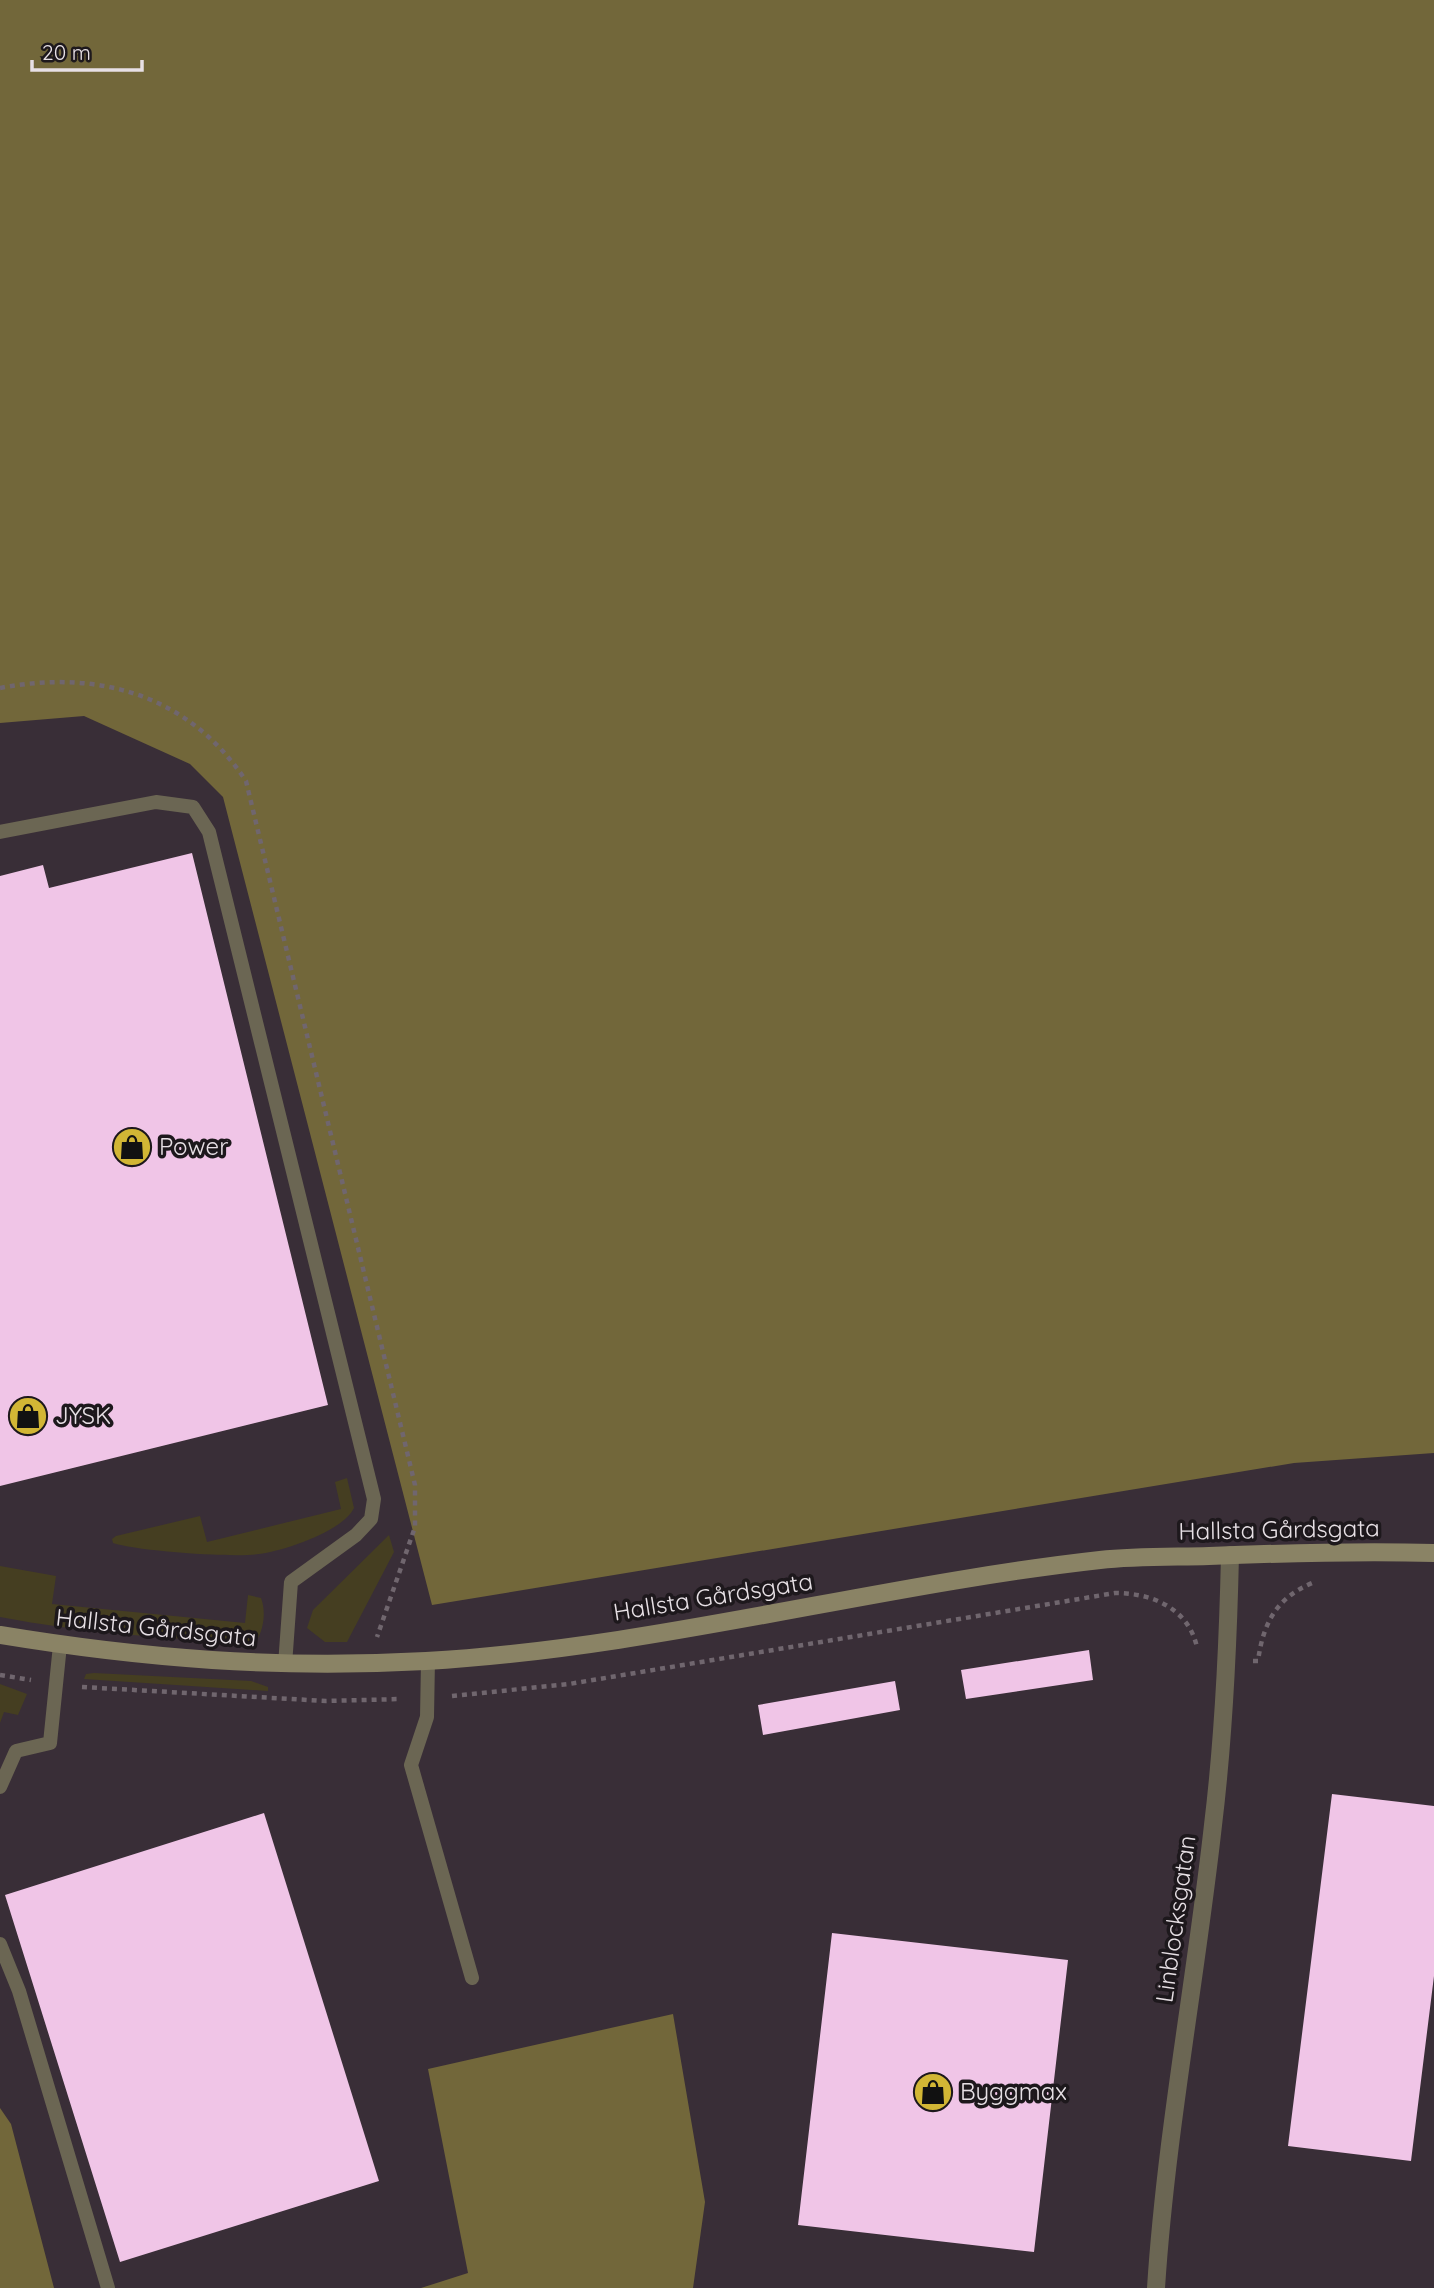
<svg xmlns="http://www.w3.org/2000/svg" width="1434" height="2288" font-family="Quicksand,sans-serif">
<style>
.green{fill:#453e21}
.forest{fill:#72673a}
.building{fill:#f0c5e7}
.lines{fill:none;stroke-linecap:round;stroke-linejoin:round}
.path{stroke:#70666e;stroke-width:4.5;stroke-dasharray:5 5;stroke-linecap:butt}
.lane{stroke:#6b6653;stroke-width:14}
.street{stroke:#6b6653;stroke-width:18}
.secondary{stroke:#8a8365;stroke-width:18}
.labels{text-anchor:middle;stroke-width:7;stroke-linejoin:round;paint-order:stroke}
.poi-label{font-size:24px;fill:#e7e0e5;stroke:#1d181c;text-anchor:start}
.street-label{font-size:24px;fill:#e7e0e5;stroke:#1d181c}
</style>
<rect width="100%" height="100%" fill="#392e37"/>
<path class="green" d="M347,1478L354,1508C343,1531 284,1551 259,1554C235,1558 136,1551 113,1543L112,1539L116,1536L200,1516L207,1542L341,1509L335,1482Z
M389,1535L394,1552L347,1642H325L307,1628L313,1610Z
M0,1566L56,1576L52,1604L245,1623L248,1595L261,1598C266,1611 264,1628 257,1640L248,1643C165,1638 82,1633 0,1617Z
M94,1673L251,1681L268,1687V1691L84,1679L86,1674Z
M0,1684L27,1694L18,1715L4,1712L0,1723Z"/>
<path class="forest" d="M0,0H1434V1453L1294,1463L432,1605L223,797L190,764L84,716L0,723Z
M673,2014L705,2202L693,2288H421L468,2273L428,2069Z
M0,2108L11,2124L54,2288H0Z"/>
<path class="building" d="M192,853L328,1405L0,1486V876L43,865L49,888Z
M1089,1650L1093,1680L966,1699L961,1670Z
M895,1681L900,1710L763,1735L758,1705Z
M1332,1794L1434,1806V1976L1411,2161L1288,2146Z
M264,1813L379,2181L120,2262L5,1895Z
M832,1933L1068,1960L1034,2252L798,2225Z"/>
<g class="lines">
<path class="path" d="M0,688C99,669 189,695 246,781L415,1485V1527L377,1637
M1253,1661H1258C1263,1624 1276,1598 1312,1583
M0,1675L31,1680
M82,1687L326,1701L401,1699
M452,1696L569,1684L1115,1593C1152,1593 1188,1608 1197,1647"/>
<path class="lane" d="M0,832L156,802L193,807L209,832L374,1499L371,1519L356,1535L291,1582L285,1665
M428,1660L427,1717L411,1765L472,1978
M0,1787L16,1751L50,1743L60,1645
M0,1944L19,1991L108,2288"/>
<path class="street" d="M1156,2288C1166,2133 1196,1979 1213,1825C1224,1735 1228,1645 1230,1555"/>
<path class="secondary" d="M0,1635C145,1659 279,1669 426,1661C653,1648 875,1585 1100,1560C1136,1556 1173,1557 1209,1556C1284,1553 1359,1551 1434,1553"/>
</g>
<defs>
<g id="shop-disc" transform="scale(2.0125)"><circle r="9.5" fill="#d2b635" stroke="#1d181c"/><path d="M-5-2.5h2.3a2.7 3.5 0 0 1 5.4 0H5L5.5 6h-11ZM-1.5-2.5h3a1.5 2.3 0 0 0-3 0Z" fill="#111"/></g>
</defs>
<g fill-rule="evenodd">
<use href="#shop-disc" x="132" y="1147"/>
<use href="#shop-disc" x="28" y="1416"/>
<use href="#shop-disc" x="933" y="2092"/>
</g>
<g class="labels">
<g class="poi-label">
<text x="159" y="1155">Power</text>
<text x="55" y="1424">JYSK</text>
<text x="960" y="2100">Byggmax</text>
</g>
<g class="street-label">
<text transform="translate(1279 1530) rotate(-1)" y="8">Hallsta Gårdsgata</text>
<text transform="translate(713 1597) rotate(-9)" y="8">Hallsta Gårdsgata</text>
<text transform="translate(156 1628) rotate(6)" y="8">Hallsta Gårdsgata</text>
<text transform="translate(1176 1919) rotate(-82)" y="8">Linblocksgatan</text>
</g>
</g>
<path d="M32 60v10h110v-10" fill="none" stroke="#e7e0e5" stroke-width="3.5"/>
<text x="42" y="60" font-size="21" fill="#e7e0e5" stroke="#1d181c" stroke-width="5" paint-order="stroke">20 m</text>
</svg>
